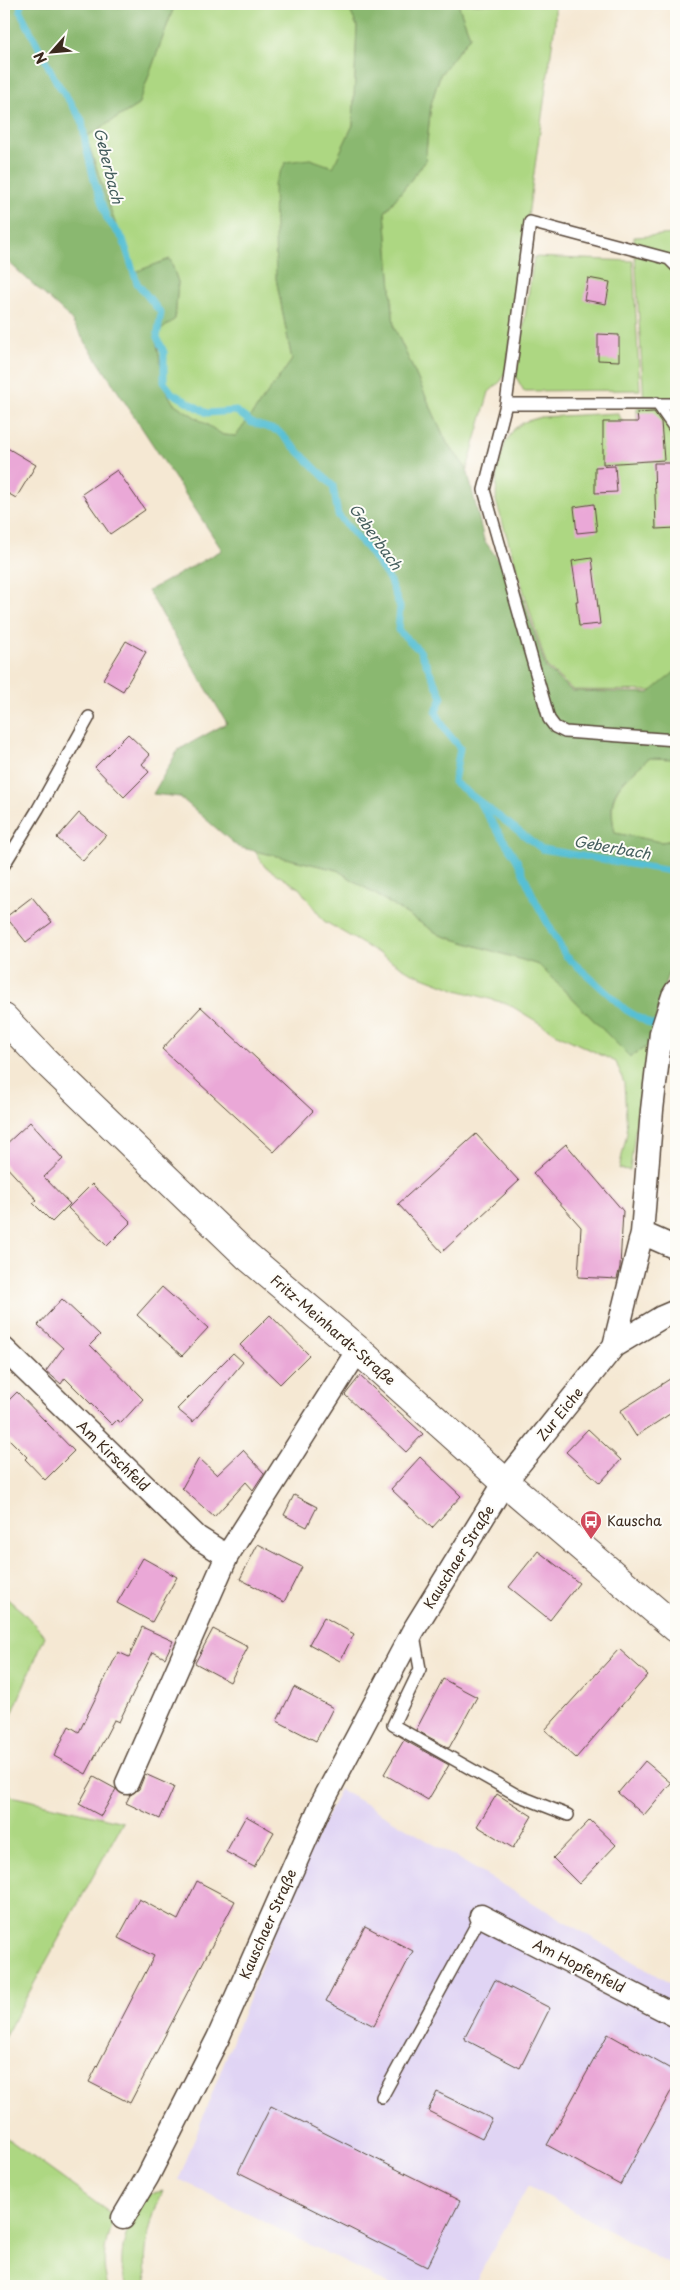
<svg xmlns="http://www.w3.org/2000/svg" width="680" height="2290" font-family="'Playpen Sans',sans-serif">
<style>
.built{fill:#e0d4f4}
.green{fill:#add782;stroke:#748050}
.forest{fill:#8ab870;stroke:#627147}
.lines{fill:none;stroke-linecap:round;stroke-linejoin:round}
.stream{stroke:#57bfd4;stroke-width:7}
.building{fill:#eaa8d7}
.lane-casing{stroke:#574639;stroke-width:14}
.street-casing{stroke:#574639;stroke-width:25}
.secondary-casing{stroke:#574639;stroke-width:30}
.lane{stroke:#fff;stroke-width:11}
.street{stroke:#fff;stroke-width:22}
.secondary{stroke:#fff;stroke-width:28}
.labels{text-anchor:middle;stroke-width:4;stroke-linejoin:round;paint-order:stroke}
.street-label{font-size:14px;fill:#3b2a1e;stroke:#fdfcf7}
.poi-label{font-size:14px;fill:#3b2a1e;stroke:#fdfcf7;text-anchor:start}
.water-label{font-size:15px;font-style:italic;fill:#455e5e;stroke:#fdfcf7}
</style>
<rect width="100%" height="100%" fill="#fdfcf7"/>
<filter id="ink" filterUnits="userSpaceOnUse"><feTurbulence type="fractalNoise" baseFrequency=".02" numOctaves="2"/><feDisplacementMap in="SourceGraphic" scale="10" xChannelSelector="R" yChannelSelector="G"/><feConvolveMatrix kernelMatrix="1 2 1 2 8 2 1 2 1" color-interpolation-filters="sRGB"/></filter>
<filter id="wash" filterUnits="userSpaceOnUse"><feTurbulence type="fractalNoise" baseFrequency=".0096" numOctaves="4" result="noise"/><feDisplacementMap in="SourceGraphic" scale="20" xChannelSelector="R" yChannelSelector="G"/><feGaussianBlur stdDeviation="1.12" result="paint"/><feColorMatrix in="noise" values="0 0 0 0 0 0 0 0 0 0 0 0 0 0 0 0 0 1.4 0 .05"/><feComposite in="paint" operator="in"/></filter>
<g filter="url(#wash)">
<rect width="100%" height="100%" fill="#f5e8d3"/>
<path class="built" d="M340,1789L676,1987V2268L528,2186L473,2286H392L179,2179L289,1894Z"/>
<path class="green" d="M175,4H347L357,25L353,125L333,168L310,159L276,278L292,360L236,436L223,435L173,403L166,390L155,335L175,319L178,282L170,259L132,274L86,137L138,105Z
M458,4H555V24L506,372L501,381L489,392L467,469L447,443L394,327L385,212L425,162L431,104L440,75L470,36Z
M676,234V677L664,691L573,690L547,667L496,501L497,471L505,444L514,429L524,422L541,417L618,413L638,452L637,408L644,403L634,237Z
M534,257L633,261L640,390L524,391L516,377Z
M649,758L676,759V840L661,842L615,833C606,790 620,785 649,758Z
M255,851L337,870L440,935L539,965L630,1057L652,1043L643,1069L630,1170L619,1169L627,1133L624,1083L616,1062L559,1035L508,1004L457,990L410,972L324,921L299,888L265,867Z
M4,1596L24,1613L45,1636L10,1719L4,1761Z
M4,1768L11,1796L123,1822L4,2038Z
M4,2136L114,2216C106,2239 100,2262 108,2286H9L4,2274Z
M163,2191C151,2216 139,2260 149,2286H127C113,2257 130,2222 143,2195Z"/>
<path class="forest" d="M4,4H175L138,105L86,137L132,273L170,259L178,282L175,319L155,335L166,390L173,403L223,435L236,436L292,360L276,278L274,184L286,162L310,159L333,167L353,125L357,26L347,4H458L470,36L440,75L431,104L425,162L385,212L394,327L447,443L467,469L484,540L521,591L546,668L572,691L649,693L676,671V759L649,758C620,785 605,790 615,833L661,842L676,840V950L659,1002L652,1043L630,1057L539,965L440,935L337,870L238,847L180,797L153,794L178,750L227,723L148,591L222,550L69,317L4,258Z"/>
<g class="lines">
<path class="stream" d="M21,4L20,11L56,81L82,120L86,147L94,180L107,219L123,239L137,283L161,313L157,337L164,352V382L172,393L207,413L236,411L252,423L278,431L333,486L338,515L369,551L389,579L400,607L398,630L420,651L442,697L436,712L446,731L460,748L454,782L542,849L676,872
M480,804L517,860L536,902L565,955L626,1010L650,1024L658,1025"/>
</g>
<g id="blocks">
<path class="building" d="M588,278L610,282L606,304L584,300Z
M598,334L619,335V361L598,360Z
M654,412L661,422L664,460L603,464V422H638L637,413Z
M4,446L36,465L16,498L4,491Z
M654,463H674L676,528L656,529Z
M615,466L617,492L595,493V467Z
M117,470L145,510L110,534L82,494Z
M594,504L597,531L577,533L574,507Z
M592,558L600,624L579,626L576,601H578L572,561Z
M126,641L146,652L123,691L103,679Z
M128,734L150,755L142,764L149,772L124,797L95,767Z
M79,813L106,835L83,861L57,838Z
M32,897L52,922L26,942L6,917Z
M201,1007L313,1111L274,1152L162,1049Z
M30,1122L63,1159L44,1177L70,1204L52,1222L33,1203L37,1200L4,1164V1146Z
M476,1134L519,1181L442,1252L398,1204Z
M566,1144L623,1211L620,1267L617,1279L578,1277L581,1227L533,1173Z
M92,1184L131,1222L107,1246L68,1208Z
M162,1287L208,1328L182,1356L137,1315Z
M62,1299L100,1335L90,1345L143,1399L121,1423L117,1420L112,1425L65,1378L61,1384L46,1371L63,1348L38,1325Z
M270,1315L309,1355L280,1384L240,1345Z
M233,1353L243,1362L193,1422L177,1409Z
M676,1375V1410L636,1436L620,1411Z
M360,1376L423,1434L406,1452L345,1395Z
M17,1392L74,1451L45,1480L25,1459L27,1457L4,1434V1405Z
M588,1429L621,1460L600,1483L566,1452Z
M243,1450L264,1473L253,1490L246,1482L214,1517L182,1488L199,1458L217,1475Z
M420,1457L461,1496L432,1528L391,1489Z
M294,1495L317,1507L307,1527L284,1515Z
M258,1544L302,1567L284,1602L240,1579Z
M538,1551L579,1583L550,1620L509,1587Z
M143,1558L177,1577L152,1622L117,1603Z
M324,1617L354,1634L340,1661L309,1644Z
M142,1627L173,1641L165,1658L153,1652L119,1722L114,1720L86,1774L54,1756L69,1726L79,1732L118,1652L129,1657Z
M213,1629L248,1647L230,1682L195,1663Z
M619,1649L648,1675L576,1758L545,1730Z
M443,1679L477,1697L449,1748L416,1730Z
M294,1687L333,1708L316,1741L277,1721Z
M404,1740L449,1765L428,1800L384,1774Z
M645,1761L671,1783L644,1815L618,1793Z
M145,1774L174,1787L160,1819L126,1803L130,1795L139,1789Z
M94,1777L116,1789L101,1816L79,1804Z
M497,1794L532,1816L513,1848L477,1826Z
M246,1816L274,1832L254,1867L226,1852Z
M590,1820L616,1845L579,1884L553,1858Z
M197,1881L235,1901L130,2103L89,2082L154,1956L118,1938L139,1899L178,1920Z
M365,1926L413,1951L374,2026L326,2001Z
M495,1980L550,2008L520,2068L464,2039Z
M608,2034L676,2072V2082L620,2185L547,2145Z
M437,2092L492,2119L482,2138L428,2111Z
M271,2106L460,2201L427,2267L238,2172Z"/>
</g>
</g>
<g filter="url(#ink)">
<use href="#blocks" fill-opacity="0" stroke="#574639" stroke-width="1"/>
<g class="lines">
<g class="lane-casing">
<path id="lane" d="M676,266L669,259L530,222L506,404L484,490L549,719L555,727L565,732L676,740
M657,403L676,430
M506,404H676
M4,865L38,809L89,717
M414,1635L420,1669L393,1725L517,1795L568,1815
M382,2097L481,1916"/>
</g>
<g class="street-casing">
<path id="street" d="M642,1233L676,1248
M614,1346L662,1317L676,1311
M4,1349L197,1537L227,1556
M127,1783L227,1556L358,1350
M481,1916L676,2016
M123,2218L148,2176L218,2038L321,1805L413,1631L505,1482L614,1346L642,1233L652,1110L661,1033L673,996L676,991"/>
</g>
<g class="secondary-casing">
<path id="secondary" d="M4,1018L43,1059L247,1256L358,1350L505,1482L676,1628"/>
</g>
<use href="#lane" class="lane"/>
<use href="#street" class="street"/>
<use href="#secondary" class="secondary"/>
</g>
</g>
<defs>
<g id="bus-pin" transform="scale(1.125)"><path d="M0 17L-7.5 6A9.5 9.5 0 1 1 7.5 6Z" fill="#d1495b" stroke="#fdfcf7"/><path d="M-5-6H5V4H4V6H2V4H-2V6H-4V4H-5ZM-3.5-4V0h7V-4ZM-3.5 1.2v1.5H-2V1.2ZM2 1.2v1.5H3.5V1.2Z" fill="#fff"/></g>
</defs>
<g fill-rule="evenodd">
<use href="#bus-pin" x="591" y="1521"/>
</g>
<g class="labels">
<g class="street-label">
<text transform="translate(333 1330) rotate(41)" y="5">Fritz-Meinhardt-Straße</text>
<text transform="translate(560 1414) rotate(-51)" y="5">Zur Eiche</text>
<text transform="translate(113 1456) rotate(44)" y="5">Am Kirschfeld</text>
<text transform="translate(459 1557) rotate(-58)" y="5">Kauschaer Straße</text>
<text transform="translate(268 1924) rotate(-66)" y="5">Kauschaer Straße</text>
<text transform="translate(579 1966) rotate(27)" y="5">Am Hopfenfeld</text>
</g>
<g class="poi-label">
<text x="607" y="1526">Kauscha</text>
</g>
<g class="water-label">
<text transform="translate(108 166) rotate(76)" y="5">Geberbach</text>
<text transform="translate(375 537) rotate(54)" y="5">Geberbach</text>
<text transform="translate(612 848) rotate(10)" y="5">Geberbach</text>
</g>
</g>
<rect width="680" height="2290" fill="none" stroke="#fdfcf7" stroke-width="20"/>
<g transform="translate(52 52) rotate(243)" stroke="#fdfcf7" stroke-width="4" paint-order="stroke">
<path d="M0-4L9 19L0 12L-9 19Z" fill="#3b2a1e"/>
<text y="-8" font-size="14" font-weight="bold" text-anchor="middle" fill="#3b2a1e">N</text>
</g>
</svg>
